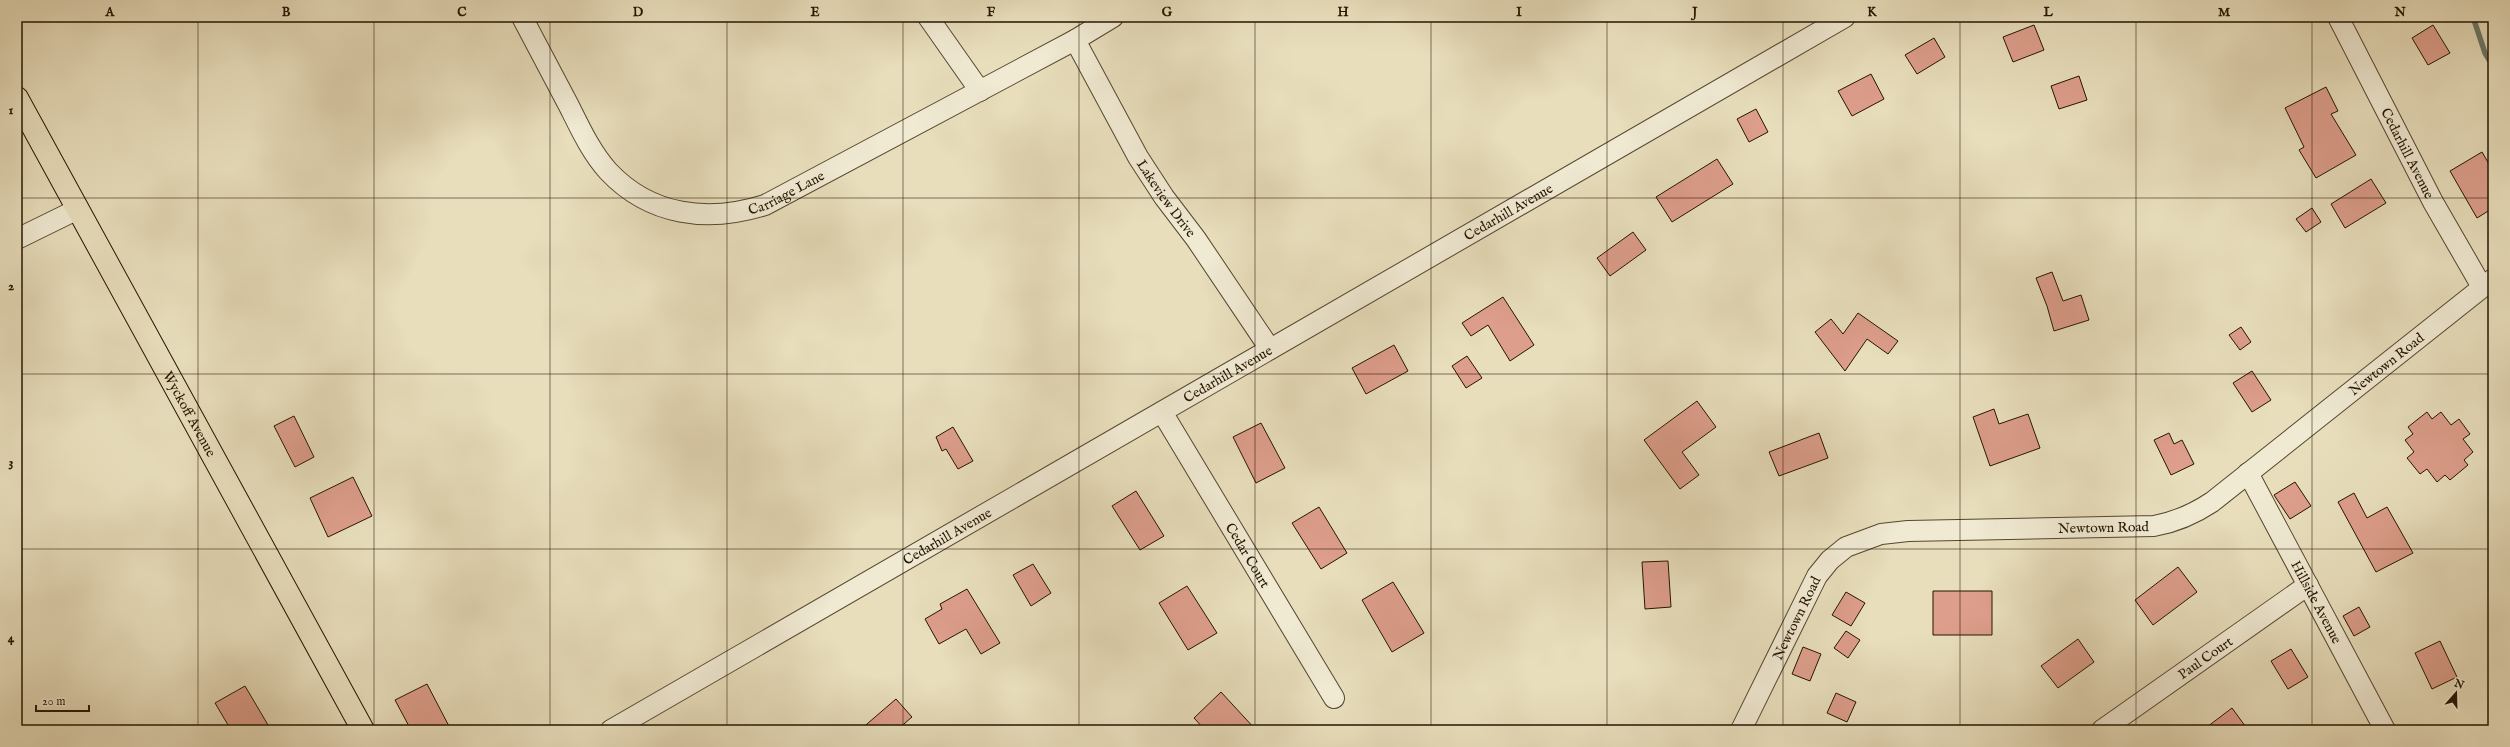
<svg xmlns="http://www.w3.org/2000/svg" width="2510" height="747" font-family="'IM FELL English',serif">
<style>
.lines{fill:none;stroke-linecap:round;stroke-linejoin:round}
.stream{stroke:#697968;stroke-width:5.5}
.building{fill:#dd9e8b;stroke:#251400}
.minor-casing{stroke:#56462f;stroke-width:22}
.major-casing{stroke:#251400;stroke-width:24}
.minor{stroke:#f0ead3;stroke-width:20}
.major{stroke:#e8debc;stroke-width:22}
.grid{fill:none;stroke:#251400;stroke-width:1;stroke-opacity:0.55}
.labels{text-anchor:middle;stroke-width:4;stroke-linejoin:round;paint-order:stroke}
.street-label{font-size:14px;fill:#251400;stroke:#f0ead3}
.neatline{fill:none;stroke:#251400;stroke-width:1.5}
.grid-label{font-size:13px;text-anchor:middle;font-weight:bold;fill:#251400}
</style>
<rect width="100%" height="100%" fill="#e8debc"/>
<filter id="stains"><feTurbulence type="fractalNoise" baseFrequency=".005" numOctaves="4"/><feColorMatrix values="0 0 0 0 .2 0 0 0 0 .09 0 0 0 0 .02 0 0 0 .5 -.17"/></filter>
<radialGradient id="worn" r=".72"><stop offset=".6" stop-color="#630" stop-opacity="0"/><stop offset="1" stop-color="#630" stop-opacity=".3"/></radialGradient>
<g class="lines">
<path class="stream" d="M2473,17L2485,53L2493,66"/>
</g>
<path class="building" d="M2034,25L2044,50L2013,62L2003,37Z
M2433,25L2450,53L2428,65L2412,38Z
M1934,38L1945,57L1917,74L1905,55Z
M1871,74L1884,99L1852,116L1838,91Z
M2079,76L2087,100L2059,109L2051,86Z
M2326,87L2338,111L2331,114L2356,155L2316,178L2299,150L2304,147L2285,108Z
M1756,109L1768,132L1749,142L1737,119Z
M2482,152L2493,171V208L2477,218L2450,171Z
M1717,159L1733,184L1672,222L1656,197Z
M2371,179L2386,203L2345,228L2331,204Z
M2312,208L2321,222L2306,232L2296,219Z
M1633,232L1646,250L1610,276L1597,258Z
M2052,272L2063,301L2081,295L2089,320L2054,331L2047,306L2036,278Z
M1503,297L1534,345L1510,361L1488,325L1471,336L1462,323Z
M1858,313L1898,341L1888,354L1867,339L1845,371L1815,332L1831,319L1843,334Z
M2241,327L2251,342L2240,350L2229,335Z
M1394,345L1408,371L1366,394L1352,368Z
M1467,356L1482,378L1466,388L1452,366Z
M2252,371L2271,400L2252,412L2233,383Z
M1697,401L1716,427L1682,452L1699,475L1680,489L1644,440Z
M1994,409L1999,424L2028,414L2040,448L1990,466L1973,417Z
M2427,412L2432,419L2441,412L2451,425L2459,419L2470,434L2463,439L2473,452L2464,460L2468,465L2450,480L2445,475L2437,482L2427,469L2420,474L2407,458L2414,452L2405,440L2413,434L2408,427Z
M294,416L314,457L295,467L274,426Z
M1261,423L1285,468L1256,483L1233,437Z
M953,427L973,461L958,469L946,449L942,451L936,437Z
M1819,433L1828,458L1779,476L1769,452Z
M2169,433L2174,444L2182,440L2194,464L2171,475L2154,440Z
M353,477L372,516L328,537L310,498Z
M2295,482L2311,506L2290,519L2274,495Z
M1136,491L1164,536L1140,550L1112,506Z
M2354,493L2367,518L2387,507L2413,553L2376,572L2338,502Z
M1319,507L1347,553L1321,569L1292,523Z
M1668,561L1671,607L1645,609L1642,562Z
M1033,564L1051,593L1031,606L1013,575Z
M2178,567L2197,592L2153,625L2135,600Z
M1393,582L1424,633L1392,652L1362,600Z
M1187,586L1217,633L1188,650L1159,603Z
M967,589L1000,643L981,654L966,629L939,644L925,619L942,609L940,604Z
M1933,591H1992V635H1933Z
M1846,592L1865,603L1851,626L1832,615Z
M2359,607L2370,627L2354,636L2343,616Z
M1846,631L1860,640L1848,658L1834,648Z
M2078,639L2094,662L2058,688L2041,666Z
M2440,641L2457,677L2432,689L2415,653Z
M1803,647L1821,654L1810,681L1792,674Z
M2291,649L2308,677L2288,689L2271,661Z
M427,684L451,730H411L395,700Z
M245,686L271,730H231L215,703Z
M1221,692L1256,730H1205L1194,718Z
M1836,693L1856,702L1847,722L1827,713Z
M896,699L912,717L897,730H860Z
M2232,708L2248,730H2203Z"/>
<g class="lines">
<g class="minor-casing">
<g id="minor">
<path id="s1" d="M522,17C538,47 553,76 569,106C580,128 591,152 608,171C650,216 708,223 765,205L1075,40L1113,17"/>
<path d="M928,17L980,91"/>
<path id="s2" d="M2338,17L2433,202L2482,287"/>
<path id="s3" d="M1075,40L1138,157L1164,197L1196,239L1270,349"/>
<path d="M17,239L76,210"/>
<path id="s4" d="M1162,412L1334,698"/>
<path id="s5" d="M2248,473L2385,730"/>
<path id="s6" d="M611,730L1845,17"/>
<path id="s7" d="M1741,730L1817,576L1830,560L1846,547L1881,534L1908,531L2154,526C2176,522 2194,514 2212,502L2493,279"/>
<path id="s8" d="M2102,730L2308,585"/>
</g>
</g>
<g class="major-casing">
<g id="major">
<path id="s9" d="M17,98L363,730"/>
</g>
</g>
<use href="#minor" class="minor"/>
<use href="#major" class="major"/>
</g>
<path class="grid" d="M198,17V730M374,17V730M550,17V730M727,17V730M903,17V730M1079,17V730M1255,17V730M1431,17V730M1607,17V730M1783,17V730M1960,17V730M2136,17V730M2312,17V730M17,198H2493M17,374H2493M17,549H2493"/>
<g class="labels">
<g class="street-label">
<text dy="5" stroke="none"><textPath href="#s2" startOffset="153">Cedarhill Avenue</textPath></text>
<text dy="5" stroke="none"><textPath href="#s1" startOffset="371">Carriage Lane</textPath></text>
<text dy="5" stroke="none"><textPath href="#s3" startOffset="183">Lakeview Drive</textPath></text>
<text dy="5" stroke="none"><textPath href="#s6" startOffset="1036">Cedarhill Avenue</textPath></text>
<text dy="5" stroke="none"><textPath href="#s7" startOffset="809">Newtown Road</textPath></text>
<text dy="5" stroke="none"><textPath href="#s6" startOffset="712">Cedarhill Avenue</textPath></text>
<text dy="5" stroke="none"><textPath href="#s9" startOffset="360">Wyckoff Avenue</textPath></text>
<text dy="5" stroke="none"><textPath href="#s7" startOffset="473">Newtown Road</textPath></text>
<text dy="5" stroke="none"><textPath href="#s6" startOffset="388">Cedarhill Avenue</textPath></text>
<text dy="5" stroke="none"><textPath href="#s4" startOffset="167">Cedar Court</textPath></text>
<text dy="5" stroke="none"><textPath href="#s5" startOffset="146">Hillside Avenue</textPath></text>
<text dy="5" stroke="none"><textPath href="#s7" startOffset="125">Newtown Road</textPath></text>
<text dy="5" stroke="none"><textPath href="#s8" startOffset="126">Paul Court</textPath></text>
</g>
</g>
<rect width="2510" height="747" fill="none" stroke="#e8debc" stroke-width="44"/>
<g transform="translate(2456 693) rotate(20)" stroke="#f0ead3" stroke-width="3" paint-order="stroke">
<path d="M0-3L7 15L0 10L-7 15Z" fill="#251400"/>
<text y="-6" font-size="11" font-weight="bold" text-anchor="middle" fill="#251400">N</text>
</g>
<path d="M36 705v6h53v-6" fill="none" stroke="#251400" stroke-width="2"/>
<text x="42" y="705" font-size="12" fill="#251400" stroke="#f0ead3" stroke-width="3" paint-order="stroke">20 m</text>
<rect x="22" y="22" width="2466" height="703" class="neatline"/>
<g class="grid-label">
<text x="110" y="16">A</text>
<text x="286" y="16">B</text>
<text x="462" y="16">C</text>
<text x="638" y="16">D</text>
<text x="815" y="16">E</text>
<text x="991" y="16">F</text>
<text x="1167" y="16">G</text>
<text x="1343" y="16">H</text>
<text x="1519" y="16">I</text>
<text x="1695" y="16">J</text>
<text x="1872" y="16">K</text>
<text x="2048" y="16">L</text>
<text x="2224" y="16">M</text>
<text x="2400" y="16">N</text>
<text x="11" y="114">1</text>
<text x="11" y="290">2</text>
<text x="11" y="466">3</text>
<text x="11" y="642">4</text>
</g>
<rect width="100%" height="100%" filter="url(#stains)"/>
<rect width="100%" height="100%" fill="url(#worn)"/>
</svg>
